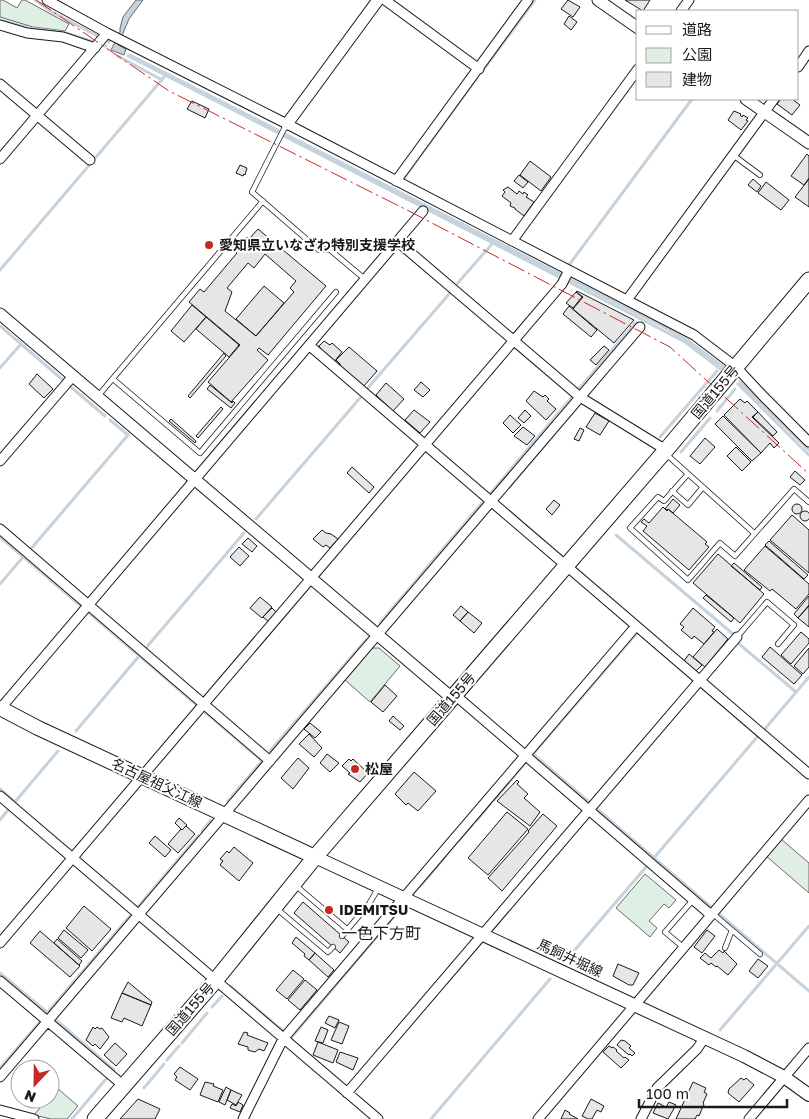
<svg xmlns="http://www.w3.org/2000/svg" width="809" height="1119" font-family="'Golos Text','Noto Sans JP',sans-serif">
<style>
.green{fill:#e0efe3;stroke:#6a6a6a}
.water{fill:#c6d2dc;stroke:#6a6a6a}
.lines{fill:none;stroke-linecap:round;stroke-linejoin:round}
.stream{stroke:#c6d2dc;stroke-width:3}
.building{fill:#e6e6e6;stroke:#1a1a1a;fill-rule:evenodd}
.service-casing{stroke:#1a1a1a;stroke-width:6}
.minor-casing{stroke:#1a1a1a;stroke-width:11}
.tertiary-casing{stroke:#1a1a1a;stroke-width:13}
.secondary-casing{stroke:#1a1a1a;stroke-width:14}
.primary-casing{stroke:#1a1a1a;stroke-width:16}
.trunk-casing{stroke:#1a1a1a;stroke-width:17}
.service{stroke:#fff;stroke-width:4.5}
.minor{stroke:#fff;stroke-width:9}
.tertiary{stroke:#fff;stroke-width:11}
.secondary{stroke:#fff;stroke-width:12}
.primary{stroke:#fff;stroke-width:14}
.trunk{stroke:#fff;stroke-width:15}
.power{stroke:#c62828;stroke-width:1;stroke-dasharray:18 4 2.5 4;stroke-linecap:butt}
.poi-dot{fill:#c62828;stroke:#fff;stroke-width:2}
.labels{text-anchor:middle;stroke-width:4;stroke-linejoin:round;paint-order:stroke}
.poi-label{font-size:14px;font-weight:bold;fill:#1a1a1a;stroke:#fff;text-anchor:start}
.street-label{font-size:14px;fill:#1a1a1a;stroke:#fff}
.quarter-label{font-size:16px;fill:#1a1a1a;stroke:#fff}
</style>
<rect width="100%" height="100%" fill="#fff"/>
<path class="green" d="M0,0H3L17,8L22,0H25L69,24L65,31L33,27L0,17Z
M371,648H379L400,666L370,702L345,680Z
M781,839L809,863V893L766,856Z
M645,874L676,900L669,908L664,904L649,921L657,928L650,937L616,908Z
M57,1088L78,1106L67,1119H51L34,1115L47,1099H50V1096Z"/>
<path class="water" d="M136,0H143L129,19L118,45L126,49L124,55L111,50L120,32V28L123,17Z"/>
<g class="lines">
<path class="stream" d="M35,0L52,12L109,42
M0,20L28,28L66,33L106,46
M130,55L664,327L687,340L725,368
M118,56L162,80
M128,56L643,320L685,342L722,370
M481,73L535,0
M404,178L476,79
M569,265L692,99
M0,270L165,76
M456,285L492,244
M0,326L63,380
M0,368L21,344
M740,382L809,450
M738,384L809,455
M71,387L105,416
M367,389L450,293
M578,390L636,322
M717,411L735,389
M660,437L717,371
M681,452L710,418
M489,495L572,397
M256,519L360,398
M616,535L733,634
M0,537L81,606
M30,550L128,435L110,420
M0,584L23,557
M88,612L197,705
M380,623L482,503
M738,643L796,692
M145,649L244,533
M205,712L260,759L261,762
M764,730L809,677
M76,731L139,656
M270,751L366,640
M0,789L15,802
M494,800L525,763
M228,801L261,762
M589,802L533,754L636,634
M14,803L58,751
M597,809L712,908
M0,820L8,810
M477,820L490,804
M202,831L211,820
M459,840L472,825
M653,859L758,736
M420,886L445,857
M138,907L198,836
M719,914L809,991
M567,959L647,866
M0,973L48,1013
M230,986L283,1031
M212,1007L222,996
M47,1013L130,916
M56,1020L114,1070
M720,1030L809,926
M291,1038L397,913
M182,1043L207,1013
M167,1060L179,1046
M0,1068L40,1022
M144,1088L164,1064
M72,1119L106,1079
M431,1119L550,979"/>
</g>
<path class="building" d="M568,0L580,7L573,17L561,9Z
M625,0H650L643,11Z
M569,16L577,22L571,30L564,24Z
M781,99H792L800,105L792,115L777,104Z
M192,101L209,109L205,118L187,109Z
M734,111L741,114L740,115L742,117L743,115L748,118L746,120L748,121L741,130L728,120Z
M807,154L809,156V178L804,185L791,176Z
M530,161L551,177L541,191L520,175Z
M240,165L247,168L245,175L244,174L243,176L236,173Z
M519,175L528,182L523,188L514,181Z
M753,179L761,186L757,192L748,185Z
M809,179V207L795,197Z
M766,182L789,200L781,210L758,193Z
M508,187L517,194L519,191L523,194L524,192L528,195L526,197L534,202L524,216L515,209V208L510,206L511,203L502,196L505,192L503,190Z
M258,229L326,286L268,355L259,348L257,350L268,360L231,402L208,382L240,345L189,302L200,289L204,292L237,253L235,251L247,237L249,239ZM265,254L296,281L290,288L294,292L256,336L225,311L232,292L227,288L248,263L254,268Z
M264,286L284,303L256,336L236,319Z
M577,291L634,320L614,343L573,309L583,297L576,292Z
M576,292L582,297L573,308L566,303Z
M192,305L206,317L184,342L171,331Z
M569,306L597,330L591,337L563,314Z
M206,317L239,345L229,357L196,329Z
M324,341L330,345L332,343L342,352L334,362L320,350L321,349L319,346Z
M604,346L609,350L596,365L590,360Z
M349,347L377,371L363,387L339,366L341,365L336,360Z
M224,353L226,356L190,398L188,396Z
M37,374L53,389L44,398L29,384Z
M421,382L430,390L423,397L414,390Z
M386,383L404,399L393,411L376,395Z
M210,385L232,403L233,401L235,403L231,408L207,389Z
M534,391L543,397L545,395L549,399L547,401L556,409L546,420L526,401Z
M740,399L745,403L747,401L758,412L752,417L779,443L774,448L770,443L761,453L724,415Z
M221,407L223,409L198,438L196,436Z
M414,410L430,422L420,433L405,420Z
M525,410L531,416L524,423L518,418Z
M758,412L777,432L773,436L753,417Z
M595,413L609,421L600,435L586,427Z
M510,415L521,425L513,433L503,423Z
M723,416L761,453L752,461L715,424Z
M171,419L196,441L195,443L169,421Z
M523,427L535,436L527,445L514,436Z
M580,428L584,430L579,441L574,439Z
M705,438L715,447L700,464L690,456Z
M736,447L751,462L742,471L727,456Z
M352,467L374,487L369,493L347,473Z
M795,471L805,480L800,485L790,477Z
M673,499L680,505L673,513L668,509L667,510L665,509Z
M554,500L560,505L552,515L546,509Z
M792 509a5 5 0 1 1 10 0a5 5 0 1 1-10 0Z
M663,507L667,511L668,509L707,542L705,544L709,547L689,570L643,531L647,526L641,522L644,519L649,523Z
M800 516a5 5 0 1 1 10 0a5 5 0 1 1-10 0Z
M792,515L809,530V573L770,540Z
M322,530L326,533L331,534L338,539L330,548L326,545L323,547L313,539Z
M248,538L257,546L252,552L242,544Z
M769,541L808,575L804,579L765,545Z
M765,546L809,584V594L796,609L772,589L770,591L744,570Z
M239,547L249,556L240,566L230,557Z
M718,554L764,594L740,623L693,583Z
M734,563L762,587L760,590L731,566Z
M706,595L734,618L731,622L703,598Z
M809,596V605L798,618L794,614Z
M260,597L272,607L262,618L250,608Z
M461,606L468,612L460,621L453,615Z
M809,606V627L798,618Z
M272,608L277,613L269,622L263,617Z
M693,608L715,627L712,631L714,632L704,644L694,636L692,639L681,630L684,627L680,624Z
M468,612L482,623L474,633L460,621Z
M717,629L728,639L705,667L693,657Z
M801,632L809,639V643L791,664L781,655Z
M770,647L802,675L794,684L762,657Z
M809,648V667L803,674L794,666Z
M689,654L702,665L696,671L684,661Z
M385,685L397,696L383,712L371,702Z
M393,716L404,726L400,730L389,721Z
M310,723L321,732L315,738L304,729Z
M309,734L322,748L314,757L299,744Z
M327,754L339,763L330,772L320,763Z
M298,758L309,768L293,789L281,778Z
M349,759L351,761L353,759L368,773L360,782L348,774L350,773L342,766Z
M414,772L436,791L418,811L408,803L406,805L395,794Z
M517,780L519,782L517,784L528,794L524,798L540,812L530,826L497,801Z
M507,812L528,829L488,875L468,858Z
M543,814L557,826L502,891L488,878L529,832L528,831Z
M179,818L187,825L182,830L175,823Z
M186,826L195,834L178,853L168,844L181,829L182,830Z
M155,836L171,850L165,857L149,843Z
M234,847L253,863L239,881L220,865L223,861L220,859L227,851L229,853Z
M303,902L349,942L340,953L294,913Z
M84,906L111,929L92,951L66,928Z
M64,930L88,950L81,958L58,938Z
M707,930L715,936L702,953L694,947Z
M40,931L80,966L70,977L30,943Z
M296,937L315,953L309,960L304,956L305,954L292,943Z
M57,939L82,961L79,965L54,943Z
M719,950L723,953L724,951L737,964L728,975L717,966L716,967L711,963L709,965L700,958L705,953L711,958Z
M315,953L334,970L328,977L309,960Z
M758,959L768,966L758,978L749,971Z
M618,964L639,973L633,985H629L613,976Z
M293,970L304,979L287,999L276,990Z
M305,980L317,990L300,1010L288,1000Z
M128,982L152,1002L151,1005L122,993Z
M122,993L151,1005L142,1026L124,1018L122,1022L111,1018Z
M329,1016L339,1020L335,1028L325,1023Z
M339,1022L349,1026L342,1044L331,1040Z
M93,1027L95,1029L97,1027L100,1029L102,1028L109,1037L100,1049L95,1044L93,1046L86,1040Z
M321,1027L328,1030L323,1043L315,1041Z
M244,1032L248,1033L247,1035L268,1043L264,1051L259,1049L255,1052L251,1051L248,1050V1047L238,1044Z
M621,1040L625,1041L631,1046L629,1048L635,1053L632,1056L630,1054L629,1055L617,1045Z
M318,1042L338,1050L333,1063L313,1055Z
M115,1043L127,1054L116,1066L104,1055Z
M609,1046L612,1048L613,1047L617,1050L616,1051L624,1058L625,1057L629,1060L621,1068L603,1052Z
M340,1052L358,1058L353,1070L336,1062Z
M180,1067L198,1079L190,1090L175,1080L177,1077L174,1074Z
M741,1078L744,1080L746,1078L754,1085L739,1102L728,1093L729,1089Z
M205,1082L214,1084L213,1086L223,1090L218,1102L200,1095Z
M693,1082L706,1088L704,1092L707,1094L703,1103L704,1104L699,1116L697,1115L695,1119H676Z
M226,1087L231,1090L225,1105L219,1102Z
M231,1090L242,1095L236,1105L227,1100Z
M138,1099L160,1109L155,1119H120Z
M591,1099L604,1106L601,1112L597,1110L592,1119H588L582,1116Z
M238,1102L243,1105L240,1112L230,1108L232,1104L236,1106Z
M669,1102L676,1105L668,1119L653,1113L658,1103L666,1107Z
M565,1110L570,1113L569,1114L578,1119H561Z"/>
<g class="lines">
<g class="service-casing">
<path id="service" d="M286,125L252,192L319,250L329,249L366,280
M733,155L760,175
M113,379L200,453L336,292
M98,396L263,201
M666,454L754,533
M688,474L664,501L658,497L630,528L688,580L720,543L735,556L794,489L809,502
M672,491L688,505L703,487
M737,637L767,602L794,625L778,644
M295,885L348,930
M277,909L328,952L333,947
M712,913L760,954
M342,936L369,904L379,887
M683,947L665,932L693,900
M725,948L732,930"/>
</g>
<g class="minor-casing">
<path id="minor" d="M47,0L107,33L287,124L694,335L736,367L764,397L809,442
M385,0L479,69
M681,11L689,0
M0,25L27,33L63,37L95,48
M798,67L809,51
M0,84L90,160
M0,159L107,33
M396,181L528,0
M512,241L638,69
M398,242L580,397L666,450
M627,300L774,99
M310,346L809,774
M0,461L73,376
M0,529L270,761
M455,695L711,915
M0,709L423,211
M0,796L378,1119
M0,943L562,284L569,270
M0,981L124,1086
M0,1077L640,327
M347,1093L737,637
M0,1110L34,1119
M243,1119L283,1039L636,626
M538,1119L809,800
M641,1119L657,1088L697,1049L705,1037
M749,1119L809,1048"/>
</g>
<g class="tertiary-casing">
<path id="tertiary" d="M598,0L638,28
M746,99L809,143
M287,124L378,0
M0,314L452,698"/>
</g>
<g class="secondary-casing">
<path id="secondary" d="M315,857L744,1056L784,1077L809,1095"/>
</g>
<g class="primary-casing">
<path id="primary" d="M0,708L38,728L315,857"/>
</g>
<g class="trunk-casing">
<path id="trunk" d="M95,1119L215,981L315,857L666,450L809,280"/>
</g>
<use href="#service" class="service"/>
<use href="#minor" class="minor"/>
<use href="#tertiary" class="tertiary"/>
<use href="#secondary" class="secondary"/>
<use href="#primary" class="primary"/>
<use href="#trunk" class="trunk"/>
<path class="power" d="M36,0L169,91L407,210L670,347L809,474"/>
</g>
<g class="poi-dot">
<circle cx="209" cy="245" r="5"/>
<circle cx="355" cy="769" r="5"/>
<circle cx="329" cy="910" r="5"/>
</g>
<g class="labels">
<g class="poi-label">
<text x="219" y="250">愛知県立いなざわ特別支援学校</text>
<text x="365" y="774">松屋</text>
<text x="339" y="915">IDEMITSU</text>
</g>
<g class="street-label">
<text transform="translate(715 392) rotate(-50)" y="5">国道155号</text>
<text transform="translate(451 699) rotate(-49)" y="5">国道155号</text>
<text transform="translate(157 783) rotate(25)" y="5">名古屋祖父江線</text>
<text transform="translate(570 958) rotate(25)" y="5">馬飼井堀線</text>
<text transform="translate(190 1009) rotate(-49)" y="5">国道155号</text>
</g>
<g class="quarter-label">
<text x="381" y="939">一色下方町</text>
</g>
</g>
<rect x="636" y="10" width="162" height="90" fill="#ffffff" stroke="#a3a3a3"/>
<rect x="646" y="26" width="25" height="8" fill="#ffffff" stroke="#a3a3a3"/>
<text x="682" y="35" font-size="15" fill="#1a1a1a">道路</text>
<rect x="646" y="48" width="25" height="15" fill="#e0efe3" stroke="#a3a3a3"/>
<text x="682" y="60" font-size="15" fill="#1a1a1a">公園</text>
<rect x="646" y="72" width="25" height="15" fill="#e6e6e6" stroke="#a3a3a3"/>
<text x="682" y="85" font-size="15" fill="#1a1a1a">建物</text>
<g transform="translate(35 1084) rotate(202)"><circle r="24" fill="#ffffff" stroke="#a3a3a3"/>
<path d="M0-4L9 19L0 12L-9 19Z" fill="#c62828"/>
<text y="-8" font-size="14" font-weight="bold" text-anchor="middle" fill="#1a1a1a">N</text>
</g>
<path d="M639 1099v8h148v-8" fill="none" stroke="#1a1a1a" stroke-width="2.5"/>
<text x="646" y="1099" font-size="15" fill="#1a1a1a" stroke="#ffffff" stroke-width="4" paint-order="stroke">100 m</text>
</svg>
